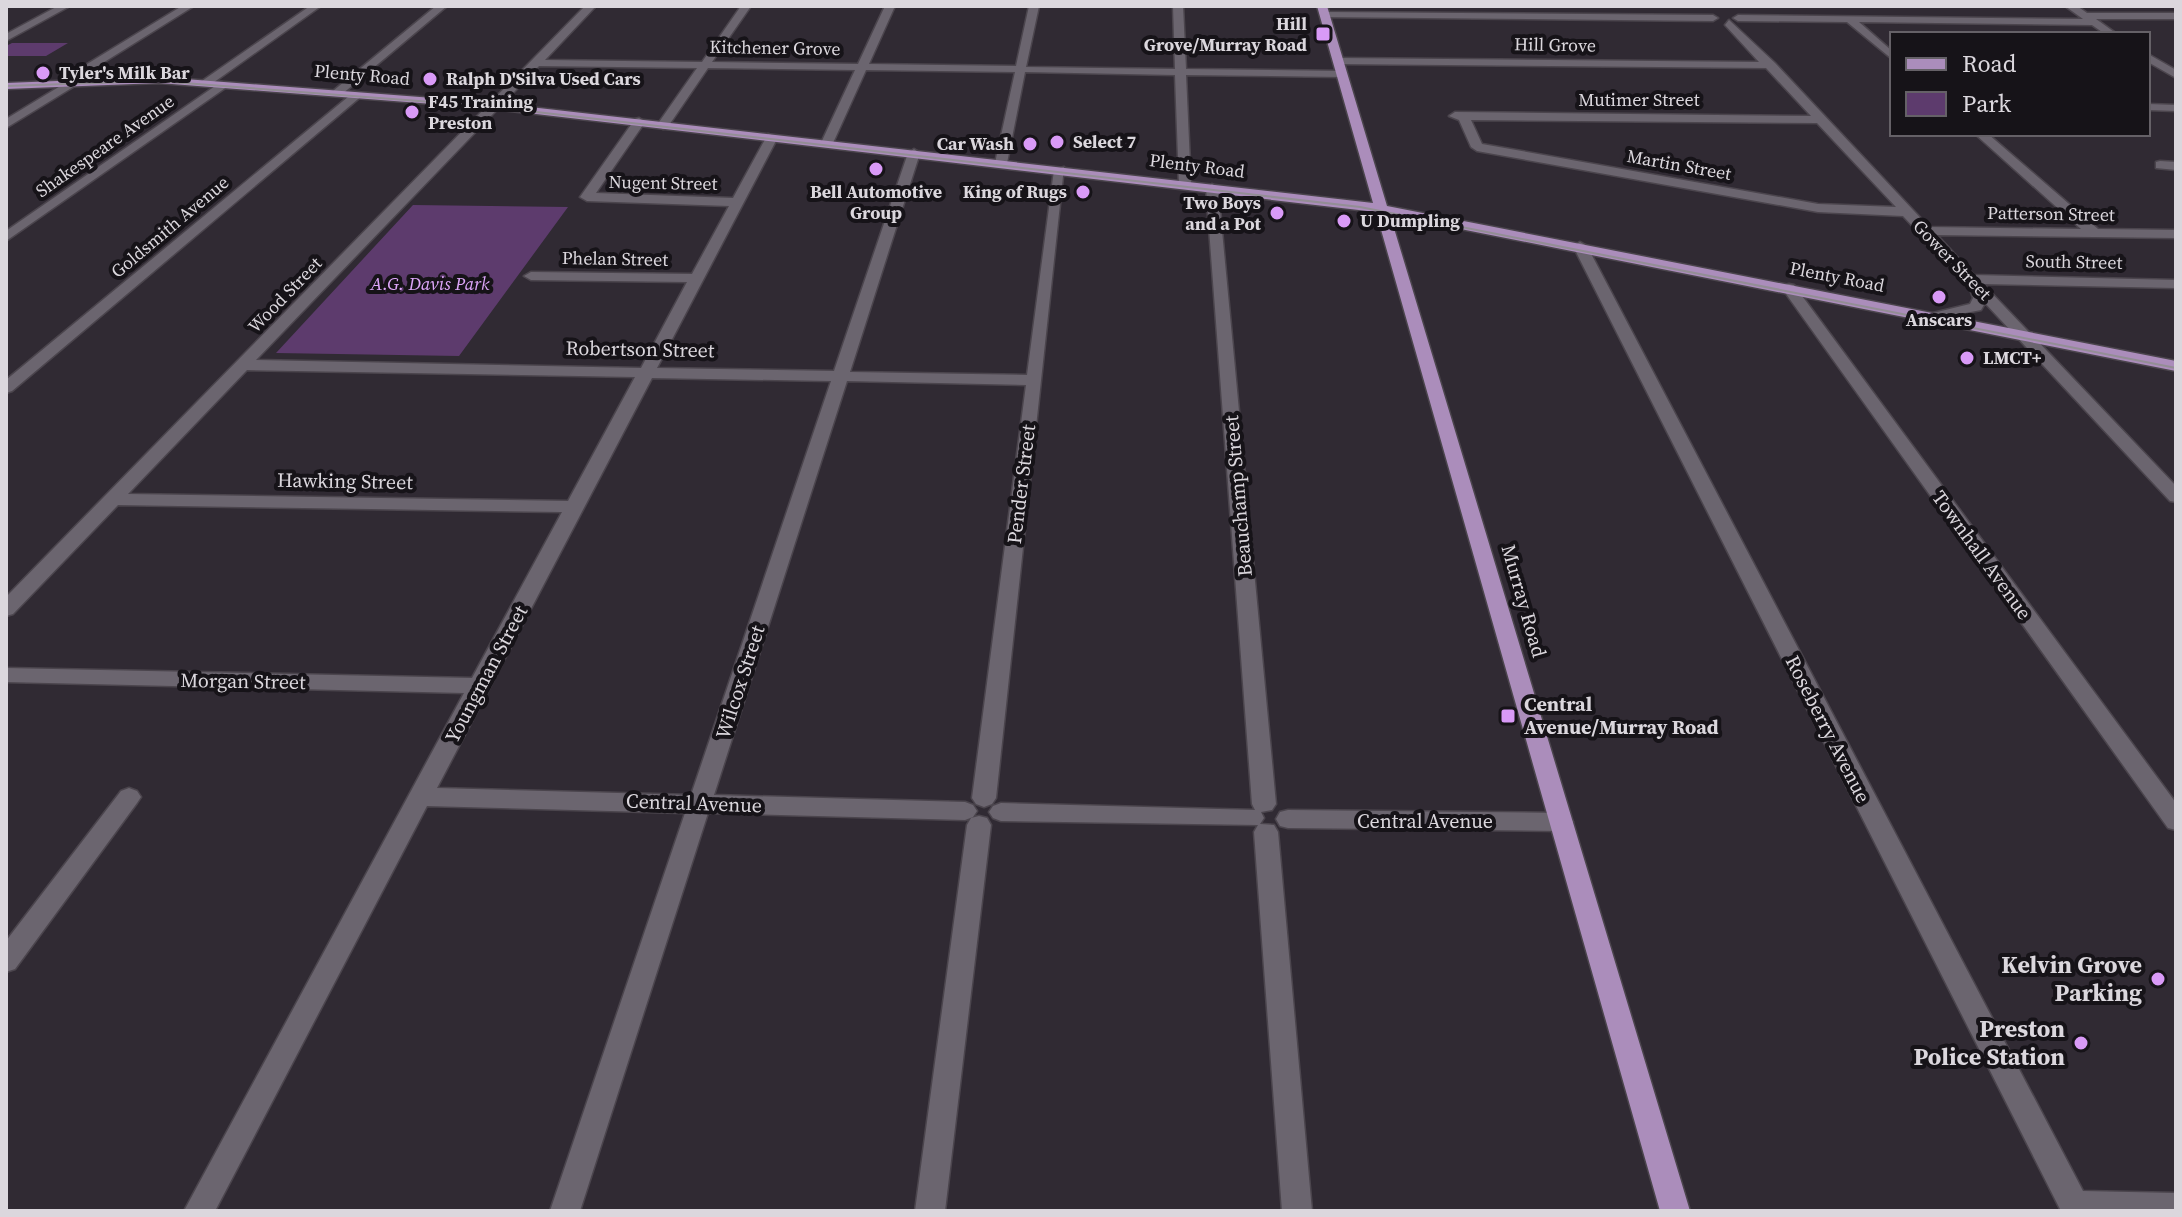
<svg xmlns="http://www.w3.org/2000/svg" width="2182" height="1217" font-family="'Source Serif 4',serif">
<style>
.green{fill:#5d3b6d}
.lines{fill:none;stroke-linecap:round;stroke-linejoin:round}
.minor-casing{stroke:#4b454d;stroke-width:3}
.major-casing{stroke:#4b454d;stroke-width:3}
.minor{fill:#6b656f;fill-rule:evenodd}
.major{fill:#ab8dbb;fill-rule:evenodd}
.tram{stroke:#938e95;stroke-width:2}
.poi-dot{fill:#d99af7;stroke:#161318;stroke-width:3}
.labels{text-anchor:middle;stroke-width:8;stroke-linejoin:round;paint-order:stroke}
.far-poi-label{font-size:18px;font-weight:bold;fill:#dbd7dd;stroke:#161318;text-anchor:start}
.far-street-label{font-size:18px;fill:#dbd7dd;stroke:#161318}
.far-park-label{font-size:18px;font-style:italic;fill:#dda6f9;stroke:#161318}
.street-label{font-size:20px;fill:#dbd7dd;stroke:#161318}
.poi-label{font-size:20px;font-weight:bold;fill:#dbd7dd;stroke:#161318;text-anchor:start}
.near-poi-label{font-size:24px;font-weight:bold;fill:#dbd7dd;stroke:#161318;text-anchor:end}
</style>
<rect width="100%" height="100%" fill="#302a33"/>
<path class="green" d="M12,43H68L46,56H6V46Z
M413,205L568,207L459,356L276,353Z"/>
<g class="lines">
<g class="minor-casing">
<path id="minor" d="M58,6H70L6,41V34Z
M182,6H194L77,79L78,84L6,128V119L62,85L61,80Z
M310,6H321L210,85H202V81Z
M436,6H447L341,95H333V91Z
M585,6H596L545,60L702,62L741,6H751L712,62L858,64L885,6H895L869,64L1016,66L1029,6H1039L1026,67L1175,69L1173,6H1183L1186,69L1342,71L1347,74L1342,77L1186,75L1191,185L1185,189L1179,185L1175,75L1025,72L1007,163L1001,167L995,163L1015,72L866,70L833,143L827,147L821,143L855,70L708,68L667,128L663,129L657,125L697,68L539,66L256,360L641,368L687,282L531,280L524,276L531,272L692,274L729,206L587,201L580,197L635,119L639,118L645,122L596,193L733,198L768,134L778,137L657,368L834,371L908,153L914,149L920,153L850,372L1027,375L1054,170L1064,167L996,798L992,804L984,807L976,804L972,798L1026,385L847,381L714,795L965,802L973,805L977,811L973,817L965,820L708,813L580,1211H550L685,813L427,806L215,1211H184L464,693L6,682V668L472,678L562,512L118,505L13,614L6,616V597ZM247,370L635,377L568,501L128,494ZM652,378L831,381L691,795L437,788Z
M2065,6H2077L2087,13H2176V19H2096L2117,34H2105L2092,25L1859,22L1892,51V59L1847,22L1738,21L1733,18L1738,15L2083,19Z
M1325,12L1713,15L1718,18L1713,21L1321,17Z
M1729,20L1775,63L1929,227L2081,229L1975,134H1988L2098,229L2176,230V238L1937,235L1974,275L2176,280V288L1983,284L2176,486V502L2170,501L1985,303L1981,310L1929,320V314L1970,304L1973,298L1969,286L1903,216L1818,212L1477,151L1471,147L1459,120L1449,116L1455,112L1811,116L1766,68L1338,64L1333,61L1338,58L1759,62L1725,25ZM1471,120L1817,123L1896,207L1818,204L1482,144Z
M2148,54L2176,70V78L2148,62Z
M221,82L231,84L6,241V231Z
M354,92L364,94L12,391L6,393V380Z
M2148,104L2176,105V111L2148,110Z
M2160,161L2176,162V170L2156,168V162Z
M1212,184L1218,188L1276,804L1272,810L1261,812L1264,818L1260,824L1274,825L1278,832L1312,1211H1282L1254,832L1258,825L1001,821L993,818L989,812L993,806L1001,803L1255,810L1252,804L1206,188Z
M1580,242L1587,246L2083,1191L2176,1193V1211H2061L1573,246Z
M1789,284L1794,285L2176,803V830L2168,828L1784,291V285Z
M129,788L137,791L141,797L137,803L15,969L6,972V941L121,791Z
M1288,810L1561,813L1569,815L1573,822L1569,829L1561,831L1288,828L1280,826L1276,819L1280,812Z
M979,816L987,818L991,825L945,1211H915L967,825L971,818Z"/>
</g>
<g class="major-casing">
<path id="major" d="M1317,6H1327L1387,206L2176,361V371L1390,215L1690,1211H1660L1376,212L485,108L159,83L6,89V83L159,77L485,102L1373,203Z"/>
</g>
<use href="#minor" class="minor"/>
<use href="#major" class="major"/>
<path class="tram" d="M6,86L157,81L484,106L1360,207L2176,368"/>
</g>
<g class="poi-dot">
<rect x="1315" y="26" width="16" height="16" rx="4"/>
<circle cx="43" cy="73" r="8"/>
<circle cx="430" cy="79" r="8"/>
<circle cx="412" cy="112" r="8"/>
<circle cx="1057" cy="142" r="8"/>
<circle cx="1030" cy="144" r="8"/>
<circle cx="876" cy="169" r="8"/>
<circle cx="1083" cy="192" r="8"/>
<circle cx="1277" cy="213" r="8"/>
<circle cx="1344" cy="221" r="8"/>
<circle cx="1939" cy="297" r="8"/>
<circle cx="1967" cy="358" r="8"/>
<rect x="1500" y="708" width="16" height="16" rx="4"/>
<circle cx="2158" cy="979" r="8"/>
<circle cx="2081" cy="1043" r="8"/>
</g>
<g class="labels">
<g class="far-poi-label">
<text x="1307" y="30" text-anchor="end">Hill<tspan x="1307" dy="21">Grove/Murray Road</tspan></text>
<text x="59" y="79">Tyler's Milk Bar</text>
<text x="446" y="85">Ralph D'Silva Used Cars</text>
<text x="428" y="108">F45 Training<tspan x="428" dy="21">Preston</tspan></text>
<text x="1073" y="148">Select 7</text>
<text x="1014" y="150" text-anchor="end">Car Wash</text>
<text x="876" y="198" text-anchor="middle">Bell Automotive<tspan x="876" dy="21">Group</tspan></text>
<text x="1067" y="198" text-anchor="end">King of Rugs</text>
<text x="1261" y="209" text-anchor="end">Two Boys<tspan x="1261" dy="21">and a Pot</tspan></text>
<text x="1360" y="227">U Dumpling</text>
<text x="1939" y="326" text-anchor="middle">Anscars</text>
<text x="1983" y="364">LMCT+</text>
</g>
<g class="far-street-label">
<text transform="translate(1555 45) rotate(1)" y="6">Hill Grove</text>
<text transform="translate(775 48) rotate(1)" y="6">Kitchener Grove</text>
<text transform="translate(362 75) rotate(5)" y="6">Plenty Road</text>
<text x="1639" y="106">Mutimer Street</text>
<text transform="translate(105 146) rotate(-35)" y="6">Shakespeare Avenue</text>
<text transform="translate(1679 165) rotate(10)" y="6">Martin Street</text>
<text transform="translate(1197 166) rotate(7)" y="6">Plenty Road</text>
<text transform="translate(663 183) rotate(1)" y="6">Nugent Street</text>
<text transform="translate(2051 214) rotate(1)" y="6">Patterson Street</text>
<text transform="translate(170 227) rotate(-40)" y="6">Goldsmith Avenue</text>
<text transform="translate(615 259) rotate(1)" y="6">Phelan Street</text>
<text transform="translate(1952 260) rotate(46)" y="6">Gower Street</text>
<text transform="translate(2074 262) rotate(1)" y="6">South Street</text>
<text transform="translate(1837 277) rotate(11)" y="6">Plenty Road</text>
<text transform="translate(285 295) rotate(-46)" y="6">Wood Street</text>
</g>
<g class="far-park-label">
<text x="430" y="290">A.G. Davis Park</text>
</g>
<g class="street-label">
<text transform="translate(640 349) rotate(1)" y="7">Robertson Street</text>
<text transform="translate(345 481) rotate(1)" y="7">Hawking Street</text>
<text transform="translate(1021 484) rotate(-83)" y="7">Pender Street</text>
<text transform="translate(1238 496) rotate(-95)" y="7">Beauchamp Street</text>
<text transform="translate(1982 555) rotate(54)" y="7">Townhall Avenue</text>
<text transform="translate(1524 601) rotate(74)" y="7">Murray Road</text>
<text transform="translate(486 674) rotate(-62)" y="7">Youngman Street</text>
<text transform="translate(243 681) rotate(1)" y="7">Morgan Street</text>
<text transform="translate(740 682) rotate(-72)" y="7">Wilcox Street</text>
<text transform="translate(1828 729) rotate(63)" y="7">Roseberry Avenue</text>
<text transform="translate(694 803) rotate(2)" y="7">Central Avenue</text>
<text x="1425" y="828">Central Avenue</text>
</g>
<g class="poi-label">
<text x="1524" y="711">Central<tspan x="1524" dy="23">Avenue/Murray Road</tspan></text>
</g>
<g class="near-poi-label">
<text x="2142" y="973">Kelvin Grove<tspan x="2142" dy="28">Parking</tspan></text>
<text x="2065" y="1037">Preston<tspan x="2065" dy="28">Police Station</tspan></text>
</g>
</g>
<rect width="2182" height="1217" fill="none" stroke="#dbd7dd" stroke-width="16"/>
<rect x="1890" y="32" width="260" height="104" fill="#161318" stroke="#656167" stroke-width="2"/>
<rect x="1906" y="58" width="40" height="12" fill="#ab8dbb" stroke="#656167" stroke-width="2"/>
<text x="1962" y="72" font-size="24" fill="#dbd7dd">Road</text>
<rect x="1906" y="92" width="40" height="24" fill="#5d3b6d" stroke="#656167" stroke-width="2"/>
<text x="1962" y="112" font-size="24" fill="#dbd7dd">Park</text>
</svg>
